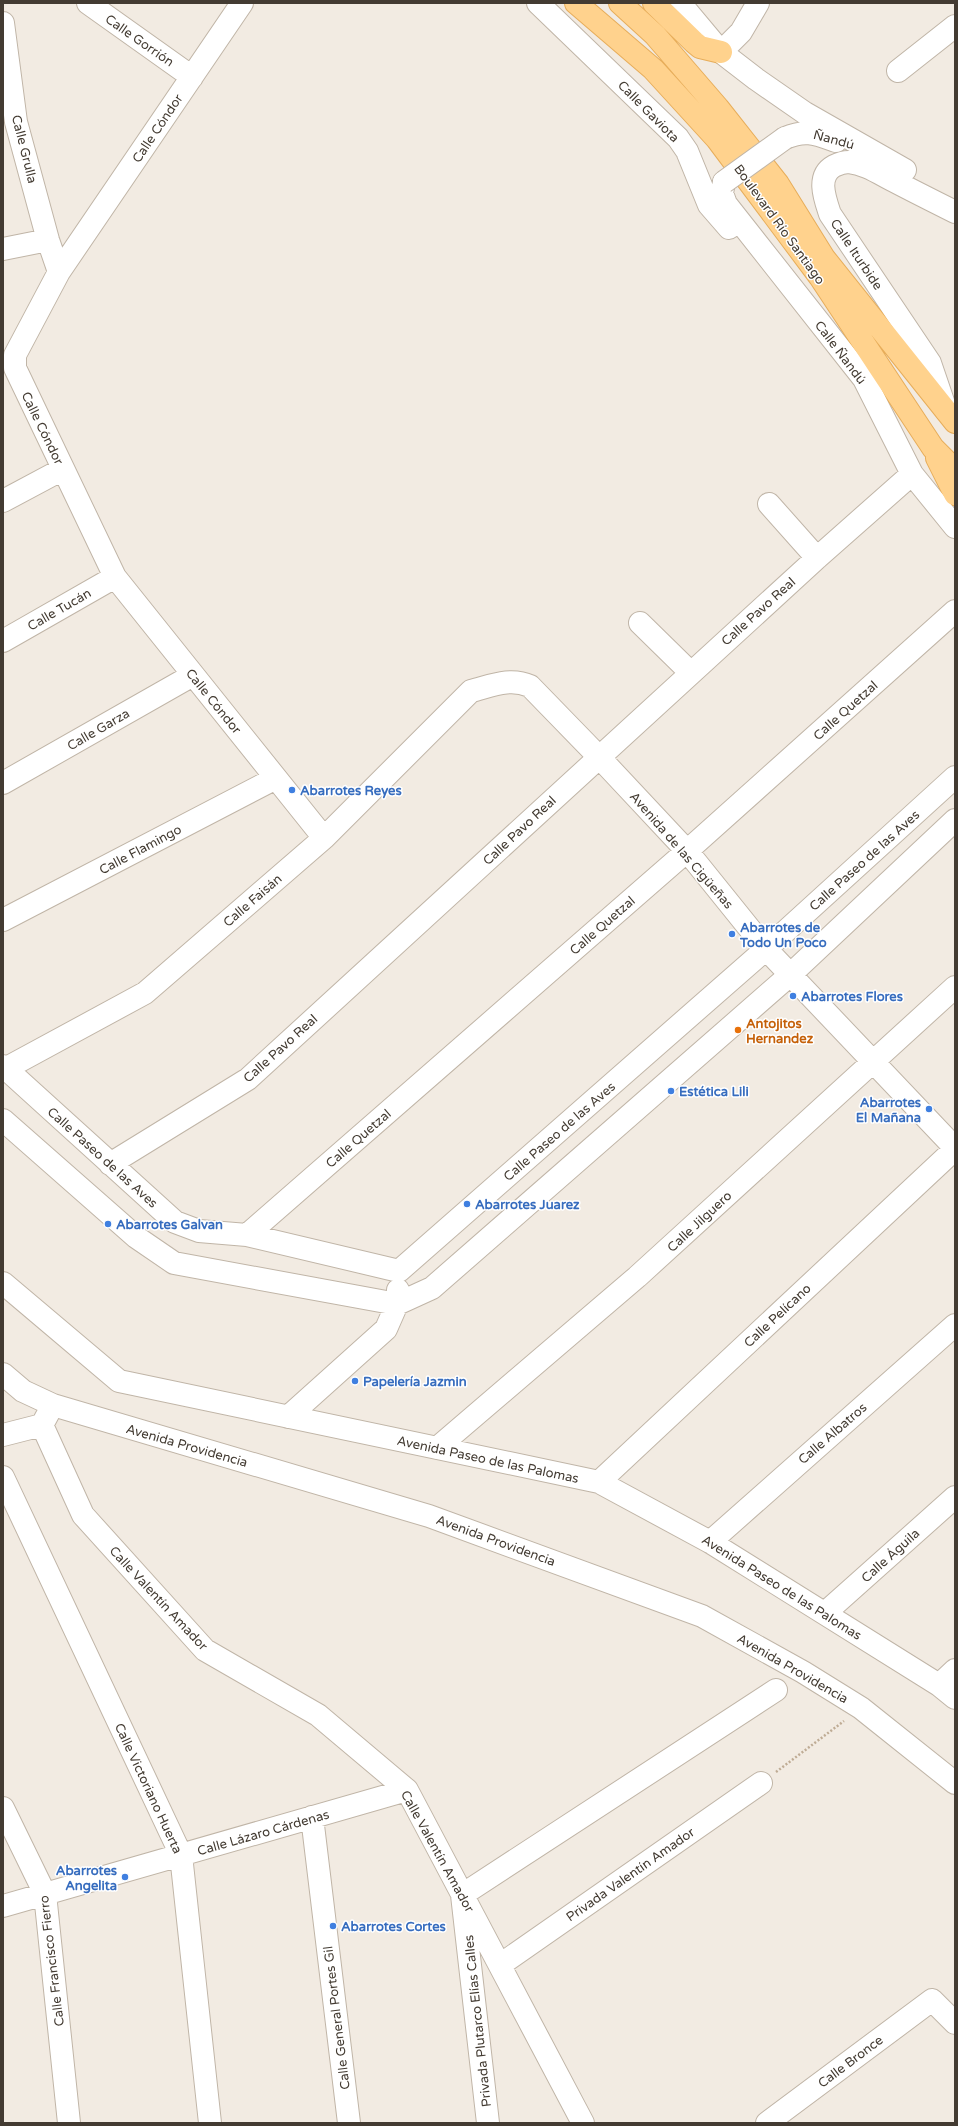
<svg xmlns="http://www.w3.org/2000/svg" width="958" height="2126" font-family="'Varela Round',sans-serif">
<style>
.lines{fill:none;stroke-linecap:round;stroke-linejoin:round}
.minor-casing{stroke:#c0b5a7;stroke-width:24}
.major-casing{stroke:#e7ad5a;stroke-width:24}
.path{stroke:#bfac95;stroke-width:2.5;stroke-dasharray:2 2;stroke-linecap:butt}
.minor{stroke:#fff;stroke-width:22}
.major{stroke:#ffd28d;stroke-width:22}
.minor-bridge-casing{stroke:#c0b5a7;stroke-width:24;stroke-linecap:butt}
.minor-bridge{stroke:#fff;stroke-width:22}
.shop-dot{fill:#3f7fe0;stroke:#fff;stroke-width:1.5}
.food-dot{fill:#e8710a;stroke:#fff;stroke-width:1.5}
.labels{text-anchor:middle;stroke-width:3;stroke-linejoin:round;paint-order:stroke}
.street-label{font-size:13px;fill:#433b32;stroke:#fff}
.shop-label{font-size:13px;font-weight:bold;fill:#366cbe;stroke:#fff;text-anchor:start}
.food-label{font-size:13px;font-weight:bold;fill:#c56008;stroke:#fff;text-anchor:start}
</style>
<rect width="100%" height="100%" fill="#f2ebe2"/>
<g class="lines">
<g class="minor-casing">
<path id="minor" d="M88,3L192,77
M242,3L59,272L15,355V368L115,577L324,838
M538,3L678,138L687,151L709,205L729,228
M680,3L721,52L756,79L805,113L905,170
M3,23L16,122L48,240L59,272
M721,52L741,32L758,3
M898,71L955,26
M785,138C806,129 816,134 836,141
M724,182L722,193L726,204L864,379L912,474L955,527
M3,249L48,240
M946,410L930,363L830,214C825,199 816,176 834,166C838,164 844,162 849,162C866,164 880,174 894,181C915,192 935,202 955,212
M3,501L63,469
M769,504L817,558
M640,623L691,673
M3,641L115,577
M3,783L193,675
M3,920L276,778
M3,1066L175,1222L199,1231L247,1235L399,1271L766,949L955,777
M3,1070L145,993L324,838L471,691C491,686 510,677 530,686L599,757L687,851L766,949L955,1148
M3,1120L136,1237L174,1263L397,1304L432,1288L790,975L955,820
M110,1164L248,1079L817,558L912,474
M247,1235L687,851L955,611
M3,1283L119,1381L599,1482L710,1542L939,1685L955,1698
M3,1374L23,1391L53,1405L429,1516L702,1616L803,1672L861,1708L955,1783
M288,1417L386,1329L397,1304L398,1290
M42,1425L83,1515L205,1650L318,1715L407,1790L583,2123
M3,1435L42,1425L49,1412
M437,1448L637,1277L955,987
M3,1477L181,1855L210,2123
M599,1482L955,1149
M710,1542L955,1325
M825,1613L955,1497
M939,1685L955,1670
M3,1808L45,1894L69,2123
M312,1817L349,2123
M3,1906L407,1790
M500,1965L761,1783
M488,2123L462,1895L776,1690
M767,2123L932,2000L955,2023"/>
</g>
<g class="major-casing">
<path id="major" d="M576,3L653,69L717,139L820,277L933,448L955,470
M620,3L655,35L718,108L778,184L824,258L955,422
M654,3L694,42L700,47L721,52
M937,458L955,494"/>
</g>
<path class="path" d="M776,1772L844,1721"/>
<use href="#minor" class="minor"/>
<use href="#major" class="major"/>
<g class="minor-bridge-casing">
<path id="minor-bridge" d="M724,182L785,138"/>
</g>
<use href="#minor-bridge" class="minor-bridge"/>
</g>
<g class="shop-dot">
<circle cx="292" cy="790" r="4"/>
<circle cx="732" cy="934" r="4"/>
<circle cx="793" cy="996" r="4"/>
<circle cx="671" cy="1091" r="4"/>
<circle cx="929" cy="1109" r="4"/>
<circle cx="467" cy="1204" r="4"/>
<circle cx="108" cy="1224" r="4"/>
<circle cx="355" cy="1381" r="4"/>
<circle cx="125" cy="1877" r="4"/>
<circle cx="333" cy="1926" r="4"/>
</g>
<circle class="food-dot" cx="738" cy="1030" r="4"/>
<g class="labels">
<g class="street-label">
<text transform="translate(140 40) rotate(35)" y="5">Calle Gorrión</text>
<text transform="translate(649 111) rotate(45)" y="5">Calle Gaviota</text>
<text transform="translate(157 128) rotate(-56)" y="5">Calle Cóndor</text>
<text transform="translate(834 139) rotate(15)" y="5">Ñandú</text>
<text transform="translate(25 149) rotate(76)" y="5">Calle Grulla</text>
<text transform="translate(780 224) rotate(54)" y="5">Boulevard Río Santiago</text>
<text transform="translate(857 254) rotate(56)" y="5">Calle Iturbide</text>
<text transform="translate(841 352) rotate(53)" y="5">Calle Ñandú</text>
<text transform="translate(43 428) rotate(64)" y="5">Calle Cóndor</text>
<text transform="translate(59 609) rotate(-30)" y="5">Calle Tucán</text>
<text transform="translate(758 611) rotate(-42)" y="5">Calle Pavo Real</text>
<text transform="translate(214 701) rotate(51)" y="5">Calle Cóndor</text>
<text transform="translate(845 710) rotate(-42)" y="5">Calle Quetzal</text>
<text transform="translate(98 729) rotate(-30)" y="5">Calle Garza</text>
<text transform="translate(519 830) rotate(-43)" y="5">Calle Pavo Real</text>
<text transform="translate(140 849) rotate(-28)" y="5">Calle Flamingo</text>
<text transform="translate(682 850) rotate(49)" y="5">Avenida de las Cigüeñas</text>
<text transform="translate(864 860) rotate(-42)" y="5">Calle Paseo de las Aves</text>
<text transform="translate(252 900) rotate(-41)" y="5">Calle Faisán</text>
<text transform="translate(602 925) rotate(-41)" y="5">Calle Quetzal</text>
<text transform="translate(280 1048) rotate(-42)" y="5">Calle Pavo Real</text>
<text transform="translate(559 1131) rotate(-41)" y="5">Calle Paseo de las Aves</text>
<text transform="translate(358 1138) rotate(-41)" y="5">Calle Quetzal</text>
<text transform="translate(103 1157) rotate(42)" y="5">Calle Paseo de las Aves</text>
<text transform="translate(699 1221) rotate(-43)" y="5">Calle Jilguero</text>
<text transform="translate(777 1315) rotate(-43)" y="5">Calle Pelícano</text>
<text transform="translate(832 1433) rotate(-41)" y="5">Calle Albatros</text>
<text transform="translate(187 1445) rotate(16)" y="5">Avenida Providencia</text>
<text transform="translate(488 1459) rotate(12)" y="5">Avenida Paseo de las Palomas</text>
<text transform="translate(496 1540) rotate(20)" y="5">Avenida Providencia</text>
<text transform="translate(890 1555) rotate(-42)" y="5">Calle Águila</text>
<text transform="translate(782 1587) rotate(32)" y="5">Avenida Paseo de las Palomas</text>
<text transform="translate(159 1598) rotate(47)" y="5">Calle Valentín Amador</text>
<text transform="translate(793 1668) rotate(30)" y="5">Avenida Providencia</text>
<text transform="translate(149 1788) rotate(65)" y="5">Calle Victoriano Huerta</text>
<text transform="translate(263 1832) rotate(-16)" y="5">Calle Lázaro Cárdenas</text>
<text transform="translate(438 1851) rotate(61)" y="5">Calle Valentín Amador</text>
<text transform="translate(630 1874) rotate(-35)" y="5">Privada Valentín Amador</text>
<text transform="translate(51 1961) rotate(-97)" y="5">Calle Francisco Fierro</text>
<text transform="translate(336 2018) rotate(-97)" y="5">Calle General Portes Gil</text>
<text transform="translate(477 2021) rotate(-96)" y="5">Privada Plutarco Elías Calles</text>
<text transform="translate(850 2061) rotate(-37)" y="5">Calle Bronce</text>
</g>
<g class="shop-label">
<text x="300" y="795">Abarrotes Reyes</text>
<text x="740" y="932">Abarrotes de<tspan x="740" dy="15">Todo Un Poco</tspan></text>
<text x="801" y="1001">Abarrotes Flores</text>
<text x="679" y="1096">Estética Lili</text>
<text x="921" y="1107" text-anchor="end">Abarrotes<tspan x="921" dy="15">El Mañana</tspan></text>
<text x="475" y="1209">Abarrotes Juarez</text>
<text x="116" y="1229">Abarrotes Galvan</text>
<text x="363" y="1386">Papelería Jazmin</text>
<text x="117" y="1875" text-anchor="end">Abarrotes<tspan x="117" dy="15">Angelita</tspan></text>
<text x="341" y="1931">Abarrotes Cortes</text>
</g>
<g class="food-label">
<text x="746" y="1028">Antojitos<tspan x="746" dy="15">Hernandez</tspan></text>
</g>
</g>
<rect width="958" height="2126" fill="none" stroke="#433b32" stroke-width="8"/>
</svg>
